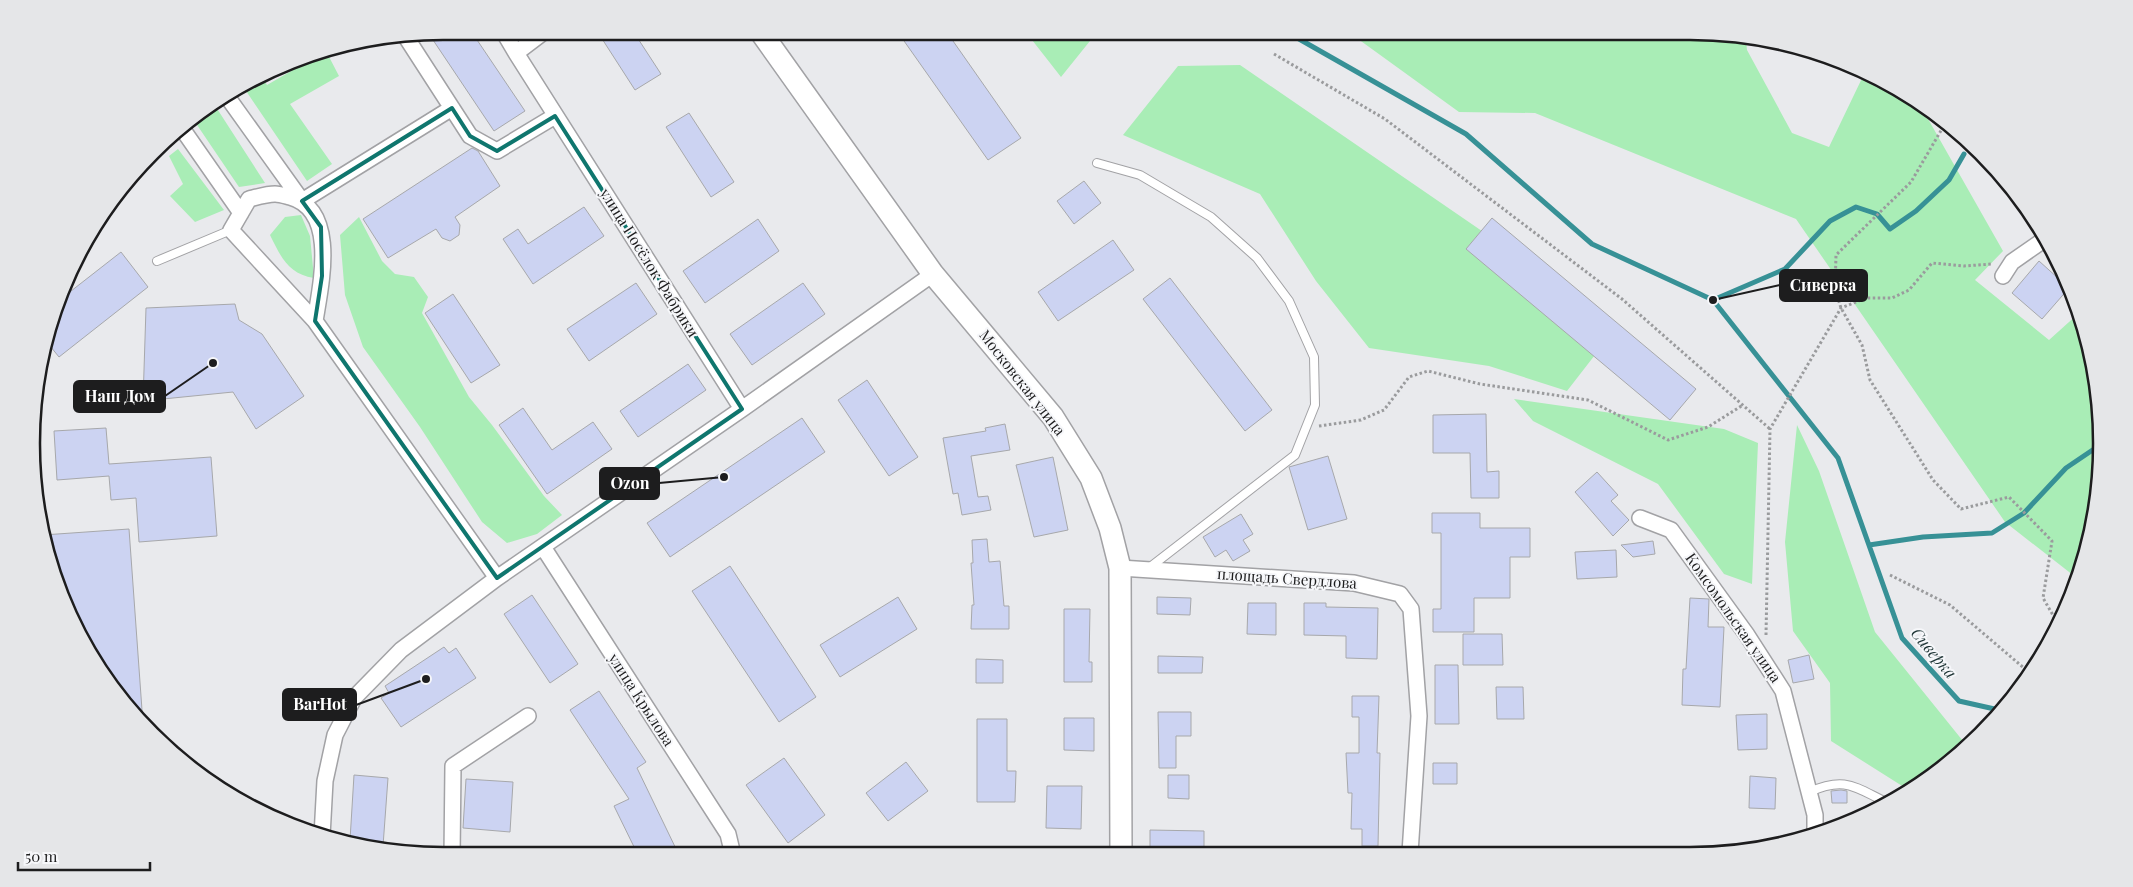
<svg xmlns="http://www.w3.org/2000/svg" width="2133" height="887" font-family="'Playfair Display',serif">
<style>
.green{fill:#a9edb6}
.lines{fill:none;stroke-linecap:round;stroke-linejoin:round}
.stream{stroke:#379196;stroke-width:5}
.building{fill:#ccd3f2;stroke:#a7a8ab}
.service-casing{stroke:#a2a2a5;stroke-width:10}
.minor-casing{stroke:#a2a2a5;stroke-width:18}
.secondary-casing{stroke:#a2a2a5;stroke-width:24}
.path{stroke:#9a9b9d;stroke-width:3;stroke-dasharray:2.5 2.5;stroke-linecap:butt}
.service{stroke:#fff;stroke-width:8}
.minor{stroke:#fff;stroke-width:15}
.secondary{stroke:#fff;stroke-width:21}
.marked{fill:none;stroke:#0f766e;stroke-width:4;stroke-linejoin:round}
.labels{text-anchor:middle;stroke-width:4;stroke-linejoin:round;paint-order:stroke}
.street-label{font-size:15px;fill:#1d1d1e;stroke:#f6f7fa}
.water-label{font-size:16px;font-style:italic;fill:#1d3334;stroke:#f6f7fa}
.rim{fill:none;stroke:#1d1d1e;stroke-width:2.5}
.leader{fill:none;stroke:#1d1d1e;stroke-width:2}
.callout-dot{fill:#1d1d1e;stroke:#f6f7fa;stroke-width:2}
.callout{fill:#1d1d1e;stroke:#1d1d1e;stroke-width:2}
.callout-label{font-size:16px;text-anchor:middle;font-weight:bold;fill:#fff}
</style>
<rect width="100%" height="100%" fill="#e9eaed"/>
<path class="green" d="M1025,31H1098L1061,77Z
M1347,31H1689L1746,41L1747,50L1792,133L1829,147L1865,72L1895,86L1919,103L2003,251L1975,280L2049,340L2079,313L2088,337L2101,416L2098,497L2078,579L2005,522L1796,219L1535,113L1459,112Z
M326,51L339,76L290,104L332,164L307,181L242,85L261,76L267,85Z
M1240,65L1546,275L1598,351L1567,391L1489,366L1369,348L1316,281L1260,194L1123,135L1178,66Z
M214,104L265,183L239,187L193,119Z
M178,149L224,210L195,222L170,196L183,184L169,156Z
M301,215L310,236L314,278C288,274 281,257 270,235L285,217Z
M359,217L382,261L395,274L414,277L428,297L422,313L469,397L492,425L544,496L562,515L537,534L507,543L482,522L420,427L363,347L345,295L340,235Z
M1514,399L1724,429L1758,443L1752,584L1724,574L1658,484L1533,421Z
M1797,425L1819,471L1875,632L1967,746L1961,754L1907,789L1831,741L1830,683L1793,631L1785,542Z"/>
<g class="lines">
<path class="stream" d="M1285,31L1466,134L1592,244L1713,300L1838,458L1902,638L1959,701L1999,710
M1713,300L1785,269L1830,221L1856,207L1877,214L1890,229L1916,211L1949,180L1964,154
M1869,545L1923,537L1992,533L2024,513L2066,468L2100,445"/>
</g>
<path class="building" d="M444,31H471L525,111L494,131L429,34Z
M597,31H633L661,74L635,90Z
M897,31H946L1021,138L988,160Z
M689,113L734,182L711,197L666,127Z
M472,148L478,151L500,186L455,217L460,225L459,235L450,241L442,238L436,229L388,258L363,219Z
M1084,181L1101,203L1074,224L1057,201Z
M584,207L604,236L533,284L503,239L518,229L528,244Z
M1492,218L1696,389L1670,420L1466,249Z
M758,219L779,251L705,303L683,271Z
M1113,240L1134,270L1058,321L1038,292Z
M121,252L148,287L59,357L46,341L57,302Z
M2039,261L2069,288L2042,319L2012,293Z
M1170,278L1272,410L1245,431L1143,299Z
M636,283L657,314L589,361L567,329Z
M803,283L825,314L752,365L730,334Z
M453,294L500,365L471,383L425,313Z
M235,304L239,320L262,334L304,396L256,429L233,392L143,401L146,308Z
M688,364L706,390L638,437L620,411Z
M867,380L918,457L889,476L838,400Z
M523,408L552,450L593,422L612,449L547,494L499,425Z
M1486,414L1487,472L1499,471V498H1471L1470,453H1433V415Z
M802,418L825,452L670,557L647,523Z
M1005,424L1010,450L971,456L978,497L988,496L991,510L962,515L958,493L953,494L943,438L986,431L985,428Z
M106,428L109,464L211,457L217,536L139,542L136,498L111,500L109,476L57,480L54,431Z
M1328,456L1347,519L1308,530L1289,467Z
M1053,457L1068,530L1034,537L1016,465Z
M1597,472L1618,495L1611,501L1629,520L1613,536L1575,492Z
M1432,513H1480V528H1530V557H1510V598H1474V632H1433V609H1441V533H1432Z
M1241,514L1253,534L1243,540L1250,551L1233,561L1226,550L1215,557L1203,537Z
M129,529L143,724L133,715L87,650L43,535Z
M987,539L989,562L1000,561L1004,606H1009V629H971L972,605H974L971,563H973L972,540Z
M1653,541L1655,554L1633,557L1621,545Z
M1616,550L1617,577L1577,579L1575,552Z
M730,566L816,697L779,722L692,591Z
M532,595L578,664L550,683L504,614Z
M898,597L917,629L840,677L820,645Z
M1157,597L1191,598L1190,615L1157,614Z
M1690,598L1709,599L1708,627H1724L1720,707L1682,705L1683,669H1686Z
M1248,603H1276V635L1247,634Z
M1304,603H1326V607L1378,608L1377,659L1346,658V636L1304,635Z
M1064,609H1090L1089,662H1092V682H1064Z
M1463,634H1502L1503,665H1463Z
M444,647L449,653L456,648L476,678L401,727L381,698L389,693L385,686Z
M1809,655L1814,679L1793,683L1788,660Z
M1158,656L1203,657L1202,673H1158Z
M976,659L1003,660V683H976Z
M1435,665H1458L1459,724H1435Z
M1496,687H1523L1524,719H1497Z
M599,691L646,762L637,768L679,855H638L614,806L629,799L570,710Z
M1352,696H1379L1377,753H1380L1378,846H1362V829H1351L1352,793H1348L1346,753H1359V717H1352Z
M1158,712H1191V736H1176V768H1159Z
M1767,714V749L1738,750L1736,715Z
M1064,718H1094V751L1064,750Z
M977,719H1007V771H1016L1015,802H977Z
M784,758L825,815L788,843L746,785Z
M906,762L928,791L888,821L866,793Z
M1433,763H1457V784H1433Z
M354,775L388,778L383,846L350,840Z
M1168,775H1189V799L1168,798Z
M1750,776L1776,778L1775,809L1749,808Z
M466,779L513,782L510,832L463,828Z
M1047,786H1082L1081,829L1046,828Z
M1841,790L1847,791V803H1832L1831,791Z
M1150,830L1204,831V854H1166V848H1150Z"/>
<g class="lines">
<g class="service-casing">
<path id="service" d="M1097,163L1140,175L1211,217L1257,258L1289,301L1314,357L1315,405L1295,455L1149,568
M157,261L231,230
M1809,792C1846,776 1854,787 1888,803"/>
</g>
<g class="minor-casing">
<path id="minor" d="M503,31L516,53
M545,31L516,53L742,409
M406,37L470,136L497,151L555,116
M226,95L302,201L452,108
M181,127L241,213
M2003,276L2012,262L2045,239
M315,321L231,230L249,199C257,197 267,194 275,194C280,194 286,196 290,197C338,210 321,283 315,321L497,578
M1640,518L1671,530L1747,635L1783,691L1815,815V831
M543,547L728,834L733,855
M1120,568L1354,583L1400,594L1411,609L1419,716L1410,853
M322,836L325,781L335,735L354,698L401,650L497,578L742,409L933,274
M452,856L453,766L528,716"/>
</g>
<g class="secondary-casing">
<path id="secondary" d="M760,31L933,274L1053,417L1091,478L1110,528L1120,568L1121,854"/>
</g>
<path class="path" d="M1274,54L1385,119L1622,299L1770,429
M1946,122L1911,182L1836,255L1835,289L1841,308L1862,345L1870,380L1933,480L1961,509L2009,497L2052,541L2043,598L2057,622
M1319,426L1361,420L1384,410L1409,377L1428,371L1480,384L1588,400L1668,440L1708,427L1743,405
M1890,575L1950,605L2031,674
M1766,635L1770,429L1841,308L1866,298H1892L1909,290L1932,263L1964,266L1992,264"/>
<use href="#service" class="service"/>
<use href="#minor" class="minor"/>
<use href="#secondary" class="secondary"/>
</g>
<path class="marked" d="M452,108L470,136L497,151L555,116L742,409L497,578L315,321L322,276L321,227L302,201Z"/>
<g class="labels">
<g class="street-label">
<text transform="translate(649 263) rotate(58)" y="5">улица Посёлок Фабрики</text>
<text transform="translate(1022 383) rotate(52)" y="5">Московская улица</text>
<text transform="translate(1287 579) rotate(4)" y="5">площадь Свердлова</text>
<text transform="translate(1733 618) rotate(55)" y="5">Комсомольская улица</text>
<text transform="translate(641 700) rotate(57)" y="5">улица Крылова</text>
</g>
<g class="water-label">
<text transform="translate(1934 653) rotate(50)" y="6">Сиверка</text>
</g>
</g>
<path d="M0 0H2133V887H0ZM443 40H1690A403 403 0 0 1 2093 443V444A403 403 0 0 1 1690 847H443A403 403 0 0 1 40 444V443A403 403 0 0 1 443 40Z" fill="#e5e6e8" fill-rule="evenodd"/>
<path class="rim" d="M443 40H1690A403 403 0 0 1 2093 443V444A403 403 0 0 1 1690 847H443A403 403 0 0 1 40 444V443A403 403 0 0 1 443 40Z"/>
<path class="leader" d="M1713 300L1780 285M213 363L165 396M724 477L659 483M426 679L356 705"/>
<g class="callout-dot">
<circle cx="1713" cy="300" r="5"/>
<circle cx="213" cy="363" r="5"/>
<circle cx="724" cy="477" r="5"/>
<circle cx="426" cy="679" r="5"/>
</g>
<g class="callout">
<rect x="1780" y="270" width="87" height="31" rx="5"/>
<rect x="74" y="381" width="91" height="31" rx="5"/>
<rect x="600" y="468" width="59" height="31" rx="5"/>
<rect x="283" y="689" width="73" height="31" rx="5"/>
</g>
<g class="callout-label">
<text x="1823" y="291">Сиверка</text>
<text x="120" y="402">Наш Дом</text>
<text x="630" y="489">Ozon</text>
<text x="320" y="710">BarHot</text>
</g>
<path d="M18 862v8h132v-8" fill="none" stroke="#1d1d1e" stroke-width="2.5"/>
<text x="25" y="862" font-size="15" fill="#1d1d1e" stroke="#f6f7fa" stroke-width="4" paint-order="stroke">50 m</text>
</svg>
